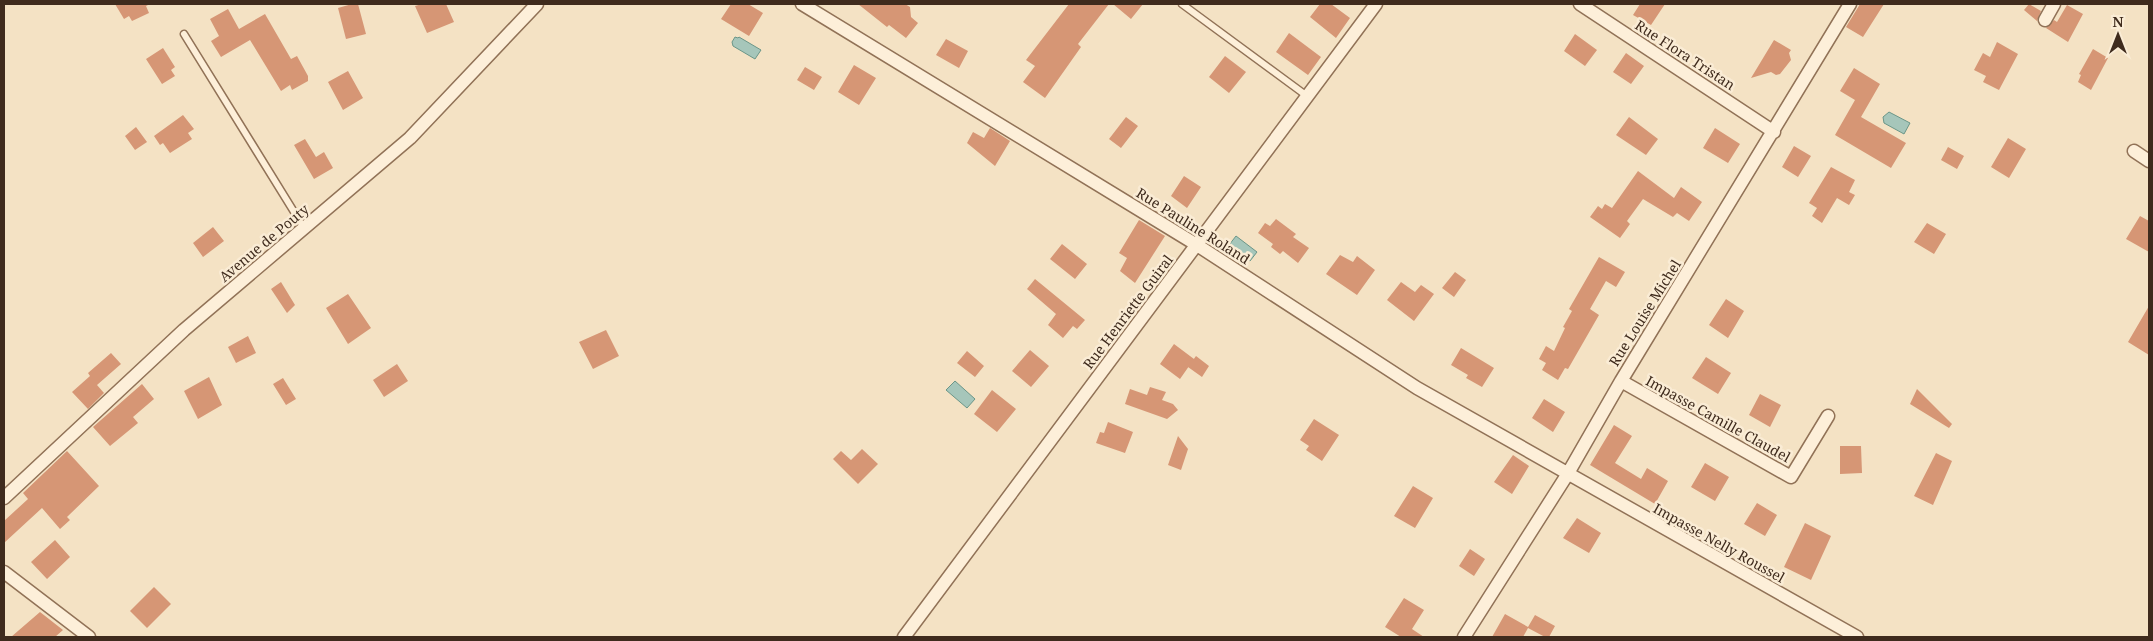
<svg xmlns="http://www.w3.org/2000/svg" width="2153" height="641" font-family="'Noto Serif',serif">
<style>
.water{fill:#a6c6ba;stroke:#6b9688}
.building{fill:#d69675}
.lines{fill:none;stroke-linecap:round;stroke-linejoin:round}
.service-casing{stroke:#917257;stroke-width:9}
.minor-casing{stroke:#917257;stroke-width:15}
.service{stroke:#fdefd9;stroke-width:6}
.minor{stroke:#fdefd9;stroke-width:12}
.labels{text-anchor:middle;stroke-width:5;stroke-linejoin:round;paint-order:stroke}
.street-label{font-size:14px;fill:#3f2b1d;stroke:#faecd5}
</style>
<rect width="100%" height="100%" fill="#f4e2c4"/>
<path class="water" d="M735,37L738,38L739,37L761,50L755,59L733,46L732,42Z
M1889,112L1910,123L1904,134L1884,123L1883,117Z
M1236,236L1257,252L1250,261L1229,245Z
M955,381L975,399L967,408L946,390Z"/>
<path class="building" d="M115,4H150L146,6L149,13L132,21L129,16L124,19Z
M352,4H358L366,34L346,39L338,8Z
M422,4H446L454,22L427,33L415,6Z
M731,4H748L763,13L749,36L721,19Z
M858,4H905L910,7L911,17L918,23L906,38L889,25L887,27Z
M1069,4H1109L1078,44L1081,47L1045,98L1023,82L1035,66L1026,60Z
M1113,4H1143L1131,19Z
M1320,4H1331L1350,18L1336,38L1310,17Z
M1640,4H1665L1651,25L1633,15Z
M1860,4H1884L1863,37L1846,27Z
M2029,4L2041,11L2037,21L2024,10Z
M2067,5L2083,14L2068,42L2046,28L2054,20L2057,22Z
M228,9L239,29L265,14L291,59L297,56L308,76V81L292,90L290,85L281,91L250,40L221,57L211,41L219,36L210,19Z
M1289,33L1321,57L1308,75L1276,52Z
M1575,34L1597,50L1585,66L1564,51Z
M946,39L968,51L959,68L936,55Z
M1774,40L1791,50L1789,53L1791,60L1780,74L1776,75L1771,72L1751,78Z
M1997,42L2018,54L1999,90L1983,82L1986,76L1974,70L1983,53L1990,57Z
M163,48L175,67L171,70L175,76L162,84L146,59Z
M2093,49L2108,58L2091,90L2078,82L2081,75L2079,74Z
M1626,53L1644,66L1631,84L1613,72Z
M1225,56L1246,72L1229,93L1209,77Z
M854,65L876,78L859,105L838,92Z
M805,67L822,77L814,90L797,80Z
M1854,68L1880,84L1861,117L1906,143L1891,168L1835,135L1855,100L1840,91Z
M348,71L363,98L343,110L328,82Z
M183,115L194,129L188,133L192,139L170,153L163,143L160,145L154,136Z
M1126,117L1138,126L1121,148L1109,139Z
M1629,117L1658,139L1646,155L1616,135Z
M136,127L147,142L135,150L125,136Z
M990,128L1010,141L995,166L967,143L973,132L984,138Z
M1715,128L1740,144L1728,163L1703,148Z
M2008,138L2026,149L2009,178L1991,167Z
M305,139L316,157L324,152L333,168L314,179L294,145Z
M1794,146L1811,156L1798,177L1782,167Z
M1948,147L1964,156L1957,169L1941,160Z
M1831,167L1855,180L1849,192L1855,195L1849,205L1837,198L1822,223L1812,216L1817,208L1809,203Z
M1638,171L1674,198L1681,187L1702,202L1689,221L1677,213L1673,217L1643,199L1627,221L1630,224L1620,238L1590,217L1598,206L1602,209L1605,204L1612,208Z
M1184,176L1201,187L1187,208L1171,196Z
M2140,216L2149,221V252L2126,239Z
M1276,219L1296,234L1293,237L1309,248L1298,263L1283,251L1280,254L1271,247L1273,244L1258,233L1265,223L1270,226Z
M1139,220L1165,236L1135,283L1120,271L1127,258L1119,253Z
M1927,223L1946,234L1934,254L1914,242Z
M213,227L224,241L203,257L193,243Z
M1062,244L1087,264L1075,279L1050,259Z
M1340,255L1353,262L1357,256L1375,270L1357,295L1326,274Z
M1599,257L1625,272L1616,287L1606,281L1590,309L1599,315L1568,369L1565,368L1558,380L1542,370L1546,363L1539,359L1546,346L1554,351L1565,328L1563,327L1572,311L1569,309Z
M1455,272L1466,280L1454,297L1442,288Z
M1035,279L1085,320L1077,329L1073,326L1063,338L1048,325L1056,314L1027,289Z
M281,282L295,305L287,313L271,289Z
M1401,282L1415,292L1421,285L1434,294L1414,321L1387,300Z
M348,294L371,328L348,344L326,308Z
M1726,299L1744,311L1728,338L1709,325Z
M2149,306V355L2128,342Z
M606,330L619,356L593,369L579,342Z
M248,336L256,353L236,363L228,347Z
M1174,344L1194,359L1180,379L1160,364Z
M1461,348L1494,368L1482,387L1466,378L1468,375L1451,365Z
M1030,350L1049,366L1031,387L1012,371Z
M967,351L984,366L975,377L957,363Z
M111,353L121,364L97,385L104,393L88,409L72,392L90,376L88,373Z
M1196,356L1209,366L1202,377L1188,367Z
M1706,357L1731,373L1718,394L1692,378Z
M397,364L408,381L384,397L373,380Z
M209,377L222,405L198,419L184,391Z
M283,378L296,399L286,405L273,384Z
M142,384L154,399L133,417L138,423L110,446L93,427Z
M1150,387L1166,392L1162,400L1173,404L1178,410L1167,419L1125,404L1130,389L1147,395Z
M1917,389L1952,424L1949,428L1910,404Z
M992,390L1016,409L997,432L974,414Z
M1760,394L1781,405L1770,427L1749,415Z
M1544,399L1565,412L1553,432L1532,418Z
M1314,419L1339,435L1322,461L1306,450L1309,446L1300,440Z
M1108,422L1133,432L1125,453L1096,443L1100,432L1104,433Z
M1614,425L1632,436L1615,463L1641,479L1647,468L1668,481L1655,504L1590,465Z
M1178,436L1188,449L1181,470L1168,465Z
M1840,446H1861L1862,473L1840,474Z
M862,449L878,464L858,484L833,459L841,451L851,460Z
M67,451L99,486L67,517L70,520L60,529L42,508L4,543V521L28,499L23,493Z
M1936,453L1952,461L1933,505L1914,496Z
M1513,455L1529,466L1512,494L1494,482Z
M1705,463L1729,477L1715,501L1691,487Z
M1413,486L1433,498L1415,528L1394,516Z
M1757,503L1777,515L1765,536L1744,524Z
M1577,518L1601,533L1589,553L1563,538Z
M1805,523L1831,536L1811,580L1784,567Z
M55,540L70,557L47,579L31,562Z
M1470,549L1485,559L1474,576L1459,566Z
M154,587L171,604L147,628L130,611Z
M1404,598L1424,610L1412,629L1424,637H1401L1385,627Z
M40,612L63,630L55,637H11Z
M1505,614L1528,627L1535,615L1555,626L1549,637H1545L1528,628L1523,637H1492Z"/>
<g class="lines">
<g class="service-casing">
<path id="service" d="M1182,4L1307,96
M184,34L304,228"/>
</g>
<g class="minor-casing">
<path id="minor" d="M802,4L1197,245L1417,388L1857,637
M1580,4L1774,132
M2045,20L2054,4
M2134,151L2149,161
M1621,381L1791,477L1828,416
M4,498L184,330L410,138L537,4
M4,572L89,637
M904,637L1376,4
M1464,637L1567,475L1621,381L1850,4"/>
</g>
<use href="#service" class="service"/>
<use href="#minor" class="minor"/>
</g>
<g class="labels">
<g class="street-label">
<text transform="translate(1685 55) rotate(33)" y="5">Rue Flora Tristan</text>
<text transform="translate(1193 226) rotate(32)" y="5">Rue Pauline Roland</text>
<text transform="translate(264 243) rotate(-40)" y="5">Avenue de Pouty</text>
<text transform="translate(1128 312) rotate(-53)" y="5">Rue Henriette Guiral</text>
<text transform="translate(1645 313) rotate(-58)" y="5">Rue Louise Michel</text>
<text transform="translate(1718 419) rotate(29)" y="5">Impasse Camille Claudel</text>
<text transform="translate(1719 543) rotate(29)" y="5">Impasse Nelly Roussel</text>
</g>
</g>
<rect width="2153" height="641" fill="none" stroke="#3f2b1d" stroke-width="10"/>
<g transform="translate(2118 35)" stroke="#faecd5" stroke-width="4" paint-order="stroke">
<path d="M0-4L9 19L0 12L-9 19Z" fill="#3f2b1d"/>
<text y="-8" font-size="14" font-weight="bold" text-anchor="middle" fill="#3f2b1d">N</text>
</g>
</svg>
